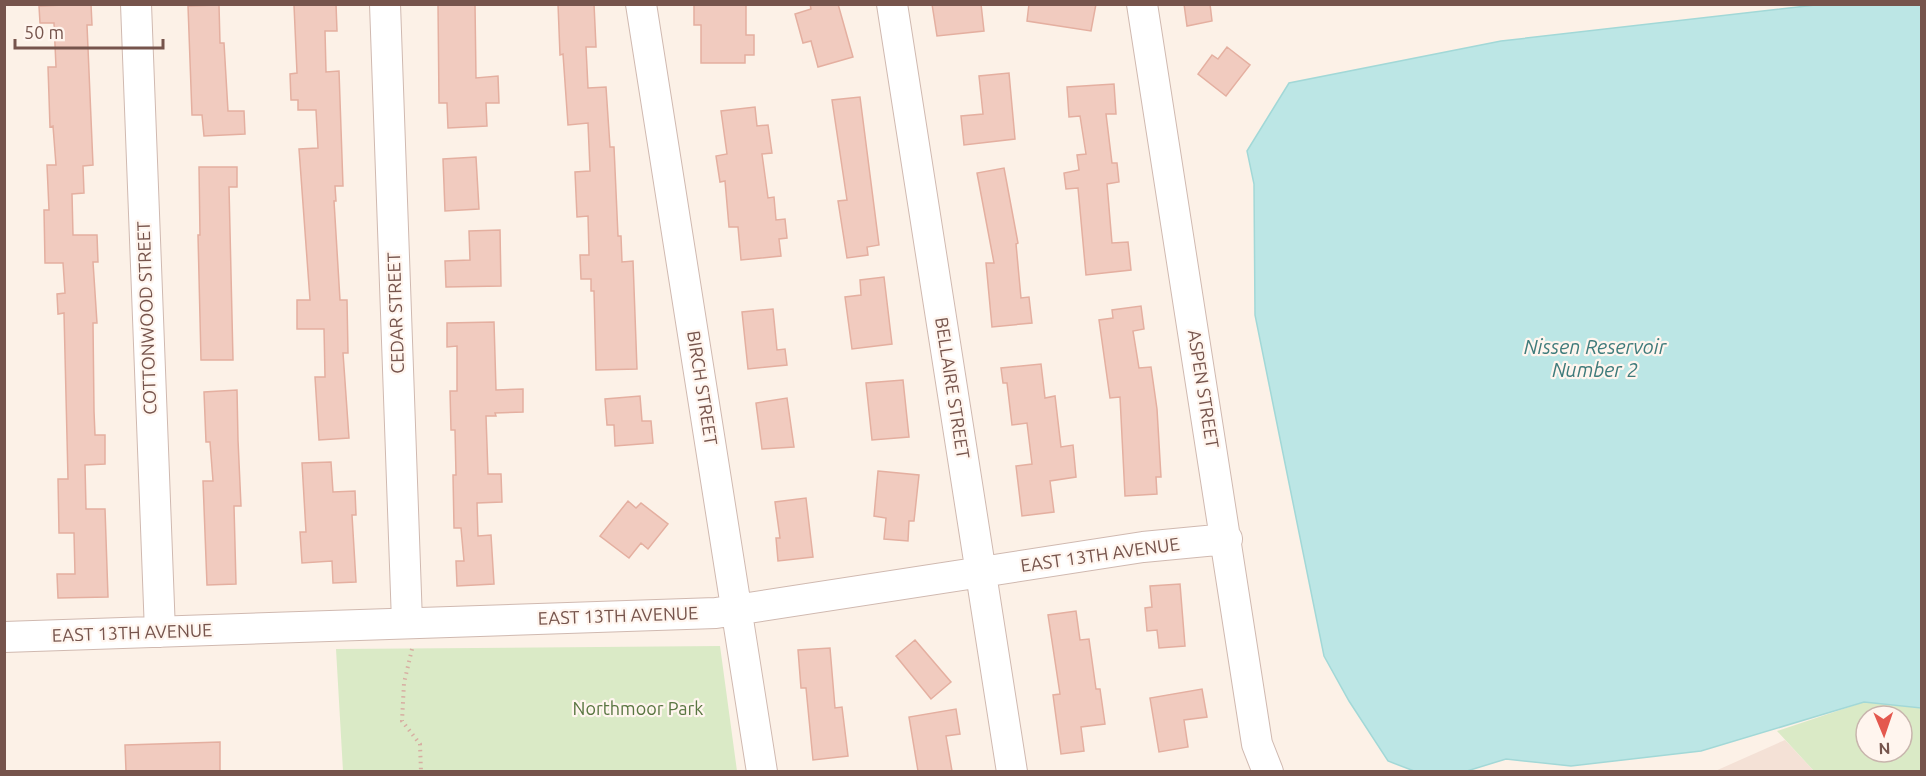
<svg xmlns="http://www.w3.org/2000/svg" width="1926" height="776" font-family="Ubuntu,sans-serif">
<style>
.residential{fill:#f4e1d6}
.green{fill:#daeac6;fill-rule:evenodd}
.water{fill:#bce6e5;stroke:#a2d8d7;stroke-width:1.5}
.building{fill:#f1cbbf;stroke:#e4afa0;stroke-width:1.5}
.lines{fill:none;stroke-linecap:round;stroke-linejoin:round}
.minor-casing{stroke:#d0b9b0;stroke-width:32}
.path{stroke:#d7aea2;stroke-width:4;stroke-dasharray:1.5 4.5;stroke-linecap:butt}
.minor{stroke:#fff;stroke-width:30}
.labels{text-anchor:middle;stroke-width:4.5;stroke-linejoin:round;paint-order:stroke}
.street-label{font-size:18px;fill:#76544c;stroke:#fff5ee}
.park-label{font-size:18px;fill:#597641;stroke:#fff5ee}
.water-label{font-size:20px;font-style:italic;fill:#3f7b7b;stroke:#fff5ee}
</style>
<rect width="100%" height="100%" fill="#fcf1e7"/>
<path class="residential" d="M1785,740L1814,771L1713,772Z"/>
<path class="green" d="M720,646L737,771H343L336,649Z
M1864,702L1921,708V771H1814L1777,731ZM1866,716H1902V752H1866Z"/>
<path class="water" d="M1824,4L1921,5V708L1864,702L1701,751L1571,766L1506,759L1467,771H1414L1388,761L1349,701L1324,656L1255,315L1254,184L1247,151L1289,83L1501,41Z"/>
<path class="building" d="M91,4L92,25H87L93,165L83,166L84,193L72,194L73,235H97L98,262H93L97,323H93L94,411L95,435H105V464L85,465L86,509H105L108,597L58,598L57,574H75L74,533H59L58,479H68L64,313L58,314L57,294L65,293L63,263H45L44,210H49L47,165H56L53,126L50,127L48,67H56L54,23H40L39,6Z
M336,4L337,31H325L326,72L339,71L343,186H335L336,201H334L340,300H347L348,353H343L349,438L319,440L315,377H325L324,329H297V300H310L299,149L318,148L316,110H298V100H291L290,74L297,73L294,5Z
M438,4H475L476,78L498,76L499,103H486L487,126L448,128L447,103H439Z
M558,4H594L596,47H586L588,88L606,87L610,147H614L618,236H621L622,262L633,261L637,369L596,370L594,291H591V279H581L580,255H589L588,216L577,217L575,172L590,171L588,123L568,125L563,54L560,55Z
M694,4H746V35H754V55H745V63H701V25H694Z
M810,4H838L853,57L818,67L811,41L803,43L795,14L811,9Z
M932,4H981L984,31L937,36Z
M1029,4H1096L1091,31L1027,21Z
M1184,4H1210L1212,21L1187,26Z
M219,5L220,43H224L228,111H244L245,134L204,136L202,115H192L188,6Z
M1227,47L1250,65L1226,96L1198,74L1212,55L1218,59Z
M1009,73L1015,139L964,145L961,116L983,114L979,76Z
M1114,84L1116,114H1106L1112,163H1117L1119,182L1107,184L1112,243L1128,242L1131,270L1086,275L1078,188L1066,189L1064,173L1079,170L1077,155L1086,154L1080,116L1069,117L1067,87Z
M860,97L879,245L867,247L868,255L847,258L838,201L847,200L832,100Z
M755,107L757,126L768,125L772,153L762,154L768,198L774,197L776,220L785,219L787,238L779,239L781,256L741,260L738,227H729L725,181L720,182L716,156L727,154L721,111Z
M476,157L479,209L445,211L443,159Z
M199,167H237V187H229L233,360H201L198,235H200Z
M1004,168L1018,243L1016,244L1021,298L1029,297L1032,323L992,327L986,263H994L977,173Z
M500,230L501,286L446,287L445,261L470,260L469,231Z
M884,277L892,344L852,349L845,297L861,295L860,280Z
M1141,306L1144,329L1133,331L1139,368L1151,367L1157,409L1161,477H1156L1157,494L1125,496L1120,397L1110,398L1099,320L1113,318L1112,310Z
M773,309L777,350L785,349L787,365L748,369L742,312Z
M494,322L496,390L523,389V412L495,413L496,416H486L488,474H501L502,502L477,503L478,536L491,535L494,584L457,586L456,561H464L461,528H454L453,475H456L455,430H451L450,391H457V346L447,347V323Z
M1041,364L1045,398L1055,396L1061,447L1073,445L1076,477L1050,481L1054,512L1022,516L1016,466L1032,464L1027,423L1012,425L1007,383H1003L1001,368Z
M903,380L909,437L872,440L866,383Z
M237,390L238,440L241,506H234L236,584L207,585L203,481H213L210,442H206L204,392Z
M640,396L642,421H651L653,443L615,446L614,425H607L605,399Z
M787,398L794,447L762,449L756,403Z
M331,462L333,492L355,491L356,515H352L356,582L333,583L332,561L302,563L300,532H306L302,463Z
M878,471L919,475L914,521H909L908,541L884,539L886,518L874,516Z
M806,498L813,557L778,561L776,538H780L775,502Z
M628,501L636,508L641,503L668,524L648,549L641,543L629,558L600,536Z
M1180,584L1185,646L1159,648L1157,630L1147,631L1145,608L1152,607L1150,586Z
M1076,611L1080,640L1089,639L1096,689H1100L1105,724L1081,727L1084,751L1061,754L1053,695L1060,694L1048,615Z
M915,640L951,682L931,699L896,656Z
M830,648L835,708L842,707L848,756L813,760L806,688H801L798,650Z
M1202,689L1207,717L1184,720L1188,747L1159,752L1150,698Z
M956,709L960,734L946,736L952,771H918L909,717Z
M220,742V771H126L125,745Z"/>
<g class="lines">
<g class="minor-casing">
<path id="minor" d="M136,4L160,632
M385,4L407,622
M641,4L762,772
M892,4L1012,772
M1142,4L1257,744L1268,772
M4,637L716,613L1143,547L1227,539"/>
</g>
<path class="path" d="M412,649L404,683L402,721L420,744L421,772"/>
<use href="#minor" class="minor"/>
</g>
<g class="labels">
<g class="street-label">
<text transform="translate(396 313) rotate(-92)" y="6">CEDAR STREET</text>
<text transform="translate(147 318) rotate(-92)" y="6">COTTONWOOD STREET</text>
<text transform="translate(702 388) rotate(81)" y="6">BIRCH STREET</text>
<text transform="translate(952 388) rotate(81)" y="6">BELLAIRE STREET</text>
<text transform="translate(1203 389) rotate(81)" y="6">ASPEN STREET</text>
<text transform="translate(1100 555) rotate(-8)" y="6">EAST 13TH AVENUE</text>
<text transform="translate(618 616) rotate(-2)" y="6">EAST 13TH AVENUE</text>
<text transform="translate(132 633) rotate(-2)" y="6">EAST 13TH AVENUE</text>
</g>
<g class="park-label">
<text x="638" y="715">Northmoor Park</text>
</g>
<g class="water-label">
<text x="1595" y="354">Nissen Reservoir<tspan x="1595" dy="23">Number 2</tspan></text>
</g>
</g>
<rect width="1926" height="776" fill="none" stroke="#76544c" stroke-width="12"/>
<g transform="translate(1884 734) rotate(178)"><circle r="28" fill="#fff5ee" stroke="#c8b5ad" stroke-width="1.5"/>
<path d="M0-4.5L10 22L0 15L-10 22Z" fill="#e4584e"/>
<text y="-9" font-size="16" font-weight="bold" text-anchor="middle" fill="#76544c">N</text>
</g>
<path d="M15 39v9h148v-9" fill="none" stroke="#76544c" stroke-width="3"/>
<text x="24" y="39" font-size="18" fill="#76544c" stroke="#fff5ee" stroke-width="4.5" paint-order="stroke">50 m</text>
</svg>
